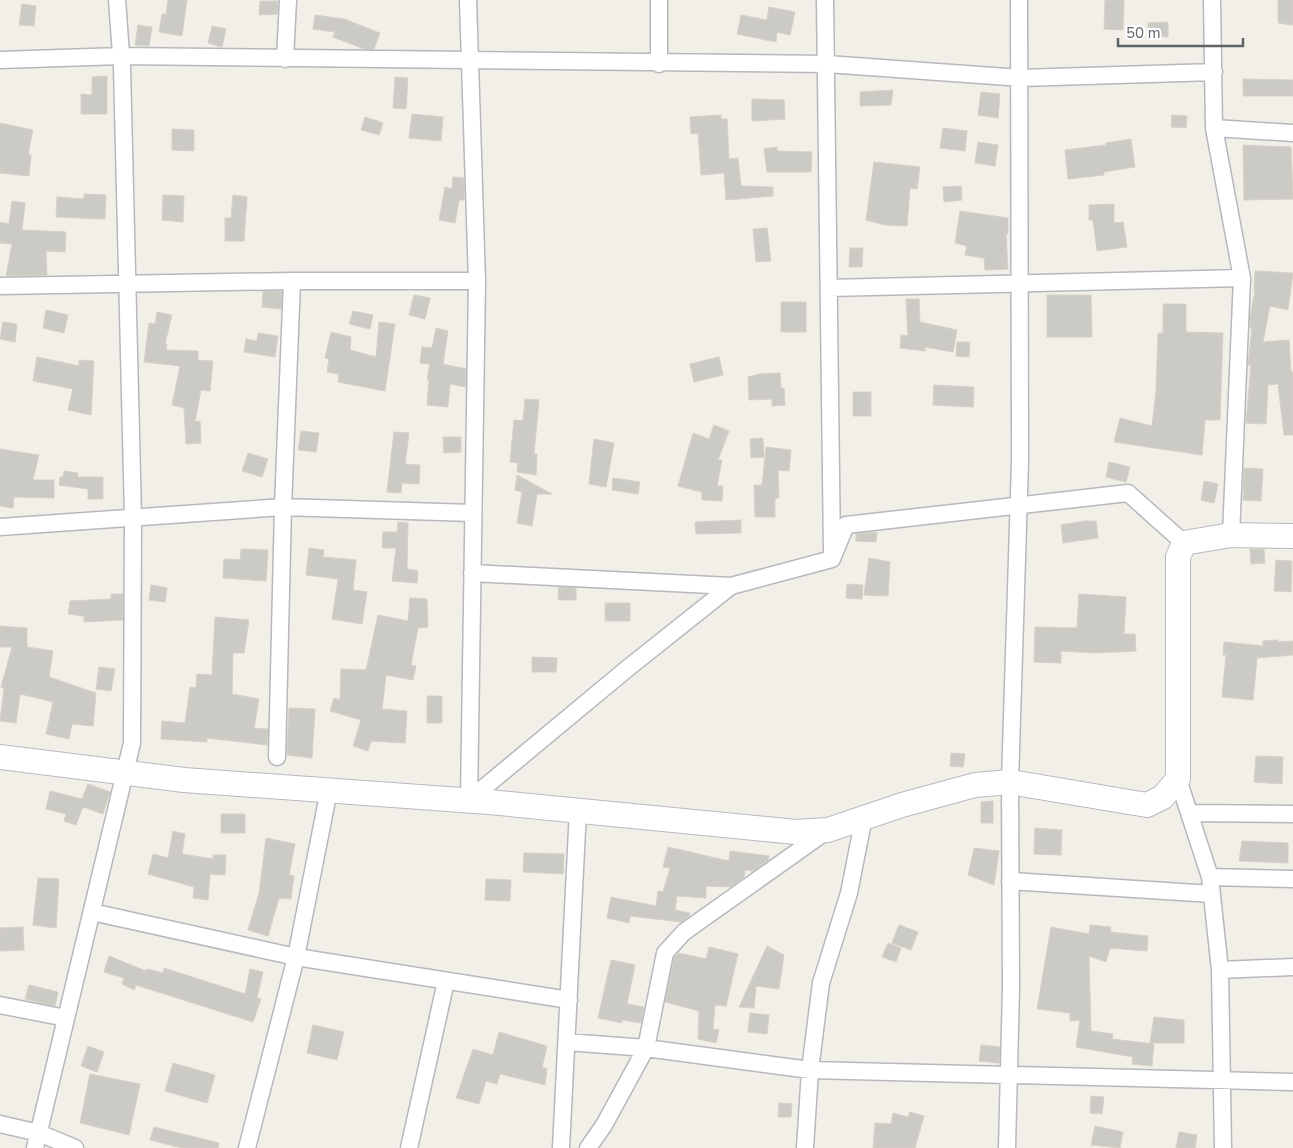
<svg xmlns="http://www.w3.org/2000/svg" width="1293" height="1148" font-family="'Nunito Sans',sans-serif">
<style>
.building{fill:#cccac5;stroke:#d6d1c6}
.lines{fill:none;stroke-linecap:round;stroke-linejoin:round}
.street-casing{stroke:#b5b8bc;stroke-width:19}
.secondary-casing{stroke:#b6babf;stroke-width:26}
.street{stroke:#fff;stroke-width:16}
.secondary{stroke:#fff;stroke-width:24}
</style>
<rect width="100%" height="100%" fill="#f1efe8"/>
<path class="building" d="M168,0H187L182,36L159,32L162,14H166Z
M1105,0H1124L1123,30L1104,29Z
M1278,0H1293V25L1278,23Z
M260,1H278L277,14L259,15Z
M22,4L36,6L34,26L19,25Z
M769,7L795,12L790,35L777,32L776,42L737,34L741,15L767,20Z
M315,15L344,19L380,33L374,49H364L333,37L335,32L313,29Z
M1168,22V37L1148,36V23Z
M138,25L152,27L149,46L135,45Z
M212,26L226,29L222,47L208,43Z
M107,76V114H81V94L92,95V77Z
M395,77L408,78L406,109L393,108Z
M1243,79L1293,80V96H1243Z
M893,90L891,105L860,106V92Z
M981,92L1000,94L998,118L978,115Z
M752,99L784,100L785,119L752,121Z
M412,114L443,117L441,141L409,138Z
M721,115V119H727L729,159L738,158L741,186L773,187V196L726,200L724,173L701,175L698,133L691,134L690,117Z
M1172,115L1187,116L1186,128L1171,127Z
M365,117L383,123L379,135L361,130Z
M0,123L33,130L28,154L31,155L29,176L0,173Z
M943,128L967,131L965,151L940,148Z
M172,129L194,130V151L172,150Z
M1131,139L1135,167L1104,172V175L1068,179L1065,150L1106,145V143Z
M978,142L998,145L995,166L975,163Z
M1243,145L1291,147L1293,199L1244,200Z
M777,147V151L812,152L811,172H767L764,149Z
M874,162L920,167L917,189L910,188L907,226L885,225L866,220Z
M453,177L464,178V200H459L455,223L439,220L445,187L452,189Z
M961,186L962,200L944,202L943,187Z
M84,194L106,195L105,219L56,217L57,197L84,199Z
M163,195L184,196L183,222L162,220Z
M233,195L247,197L244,241H225V218H231Z
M12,201L25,203L22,230L66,232L65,252L46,251L47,275L6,276L12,244L0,243V222L9,224Z
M1114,204V223L1123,222L1127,247L1097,251L1093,220H1089V205Z
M960,211L1008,218V234H1006L1008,269L985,270L984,258L965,255L967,246L955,243Z
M767,228L771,261L756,262L753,229Z
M850,248H863L862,267H849Z
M1255,271L1293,273L1288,310L1270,306L1263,342L1289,340L1291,372H1293V435H1284L1278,384L1268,385L1266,424L1246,423L1251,365H1248L1252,329L1250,328V317L1255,291H1254Z
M272,291L282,292L281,309L262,307L263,292Z
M414,295L430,298L425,319L409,315Z
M1047,295H1091L1092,337H1047Z
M906,299H919L920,322L957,330L953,352L925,347V351L900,348L901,335L908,336Z
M781,302H806V332H781Z
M1163,304H1186V332L1223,333L1220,420H1205L1202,455L1114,442L1120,418L1152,426L1156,391L1158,333H1163Z
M46,310L68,315L64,333L43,328Z
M353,311L373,315L370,329L349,324Z
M157,312L172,315L165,344L167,345L166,350L198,351V360L213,361L210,391L201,390L195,422L200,421L201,443L186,444L184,408L172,405L180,366L144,362L149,323L155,324Z
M3,322L17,324L15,342L0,339Z
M379,322L395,324L385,391L338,382L339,374L327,372L329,359L325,358L331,332L351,337L350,350L376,357Z
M436,328L448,331L443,364L466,369L465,387L450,384L448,407L427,405L429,379H427L430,364L420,363L422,347L432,348Z
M258,333L278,336L275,357L244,352L246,339L257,341Z
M957,342H970L969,357L956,356Z
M37,357L79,366V360L94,361L91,415L68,410L73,389L33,381Z
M719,357L723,375L694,382L690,364Z
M780,373L781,388H784L785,405L772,406V399L749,400L748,377L759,374Z
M934,385L974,387L973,407L933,405Z
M853,392H871V416H853Z
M525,399L539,400L534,454H537L536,475L517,472L518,463L510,462L514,420L523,421Z
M714,425L729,431L718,460H722L717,486H723L722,501L702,500V492L678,486L693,433L709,439Z
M301,431L319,433L316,452L298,450Z
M394,432L409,433L405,464L420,465L419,484L402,483L401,493L387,492Z
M443,437H461V452L444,453Z
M763,438L764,457L751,458L750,439Z
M594,439L614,443L606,487L589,484Z
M766,447L791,450L789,471L778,470L779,498H775V517H755L754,485H762Z
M0,449L39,455L33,480H54V498L14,497L13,508L0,506Z
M248,453L268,459L262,477L242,471Z
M1109,462L1130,467L1126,482L1106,477Z
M1244,468L1263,469L1261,501L1243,500Z
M64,471L78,473L77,477H103V499H88V489L59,485L60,477H63Z
M517,475L552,494H537L532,526L517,523L522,492L515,490Z
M613,478L640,482L638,494L612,490Z
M1204,481L1218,484L1214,503L1201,500Z
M741,520V533L696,534L695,522Z
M1084,521H1096L1098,538L1063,543L1061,525Z
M398,522L408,523L407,569L418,571L417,583L392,581L396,548H382L383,532H397Z
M877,532L876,542L856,541V534Z
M309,548L324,550L323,557L356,560L353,590L367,592L362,624L332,619L338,579L306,575Z
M241,549L268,550L266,581L223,578L224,559L240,560Z
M1250,549H1264L1265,563L1251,564Z
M869,558L890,562L888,596L864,595Z
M1276,560L1292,561L1291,592L1274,591Z
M847,584L863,585L862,599L846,598Z
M151,585L167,588L165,602L149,600Z
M559,587L576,588V600H558Z
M111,594H123V620L84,622V616L68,614L70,601L111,599Z
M1079,594L1126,597L1124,634H1135L1136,651L1095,653L1061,651V663L1034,662L1035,627L1077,628Z
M410,598L427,599L428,627L418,628L411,665L416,666L413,680L386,675L382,709L407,711L405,743L371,741L368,751L353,746L361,720L330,711L334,698L340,700L341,669L366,670L378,615L408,621Z
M605,603H630V621H605Z
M215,617L249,620L244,653H233L232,694L259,699L254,728L268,729L267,745L207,738V742L161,739L162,721L185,723L190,687L196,688L197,674L212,675Z
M0,626L27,628V647L53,651L49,677L96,693L93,726L72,724L69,739L46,734L53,702L20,694L16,723L0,721L4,688L1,687L12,647H0Z
M1278,640V642L1293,641V655L1257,658L1253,700L1222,697L1226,655H1223L1224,642L1263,646V641Z
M532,657L557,658L556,672H532Z
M99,667L115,669L111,691L96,689Z
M427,696H442V723H427Z
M289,708L315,709L312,758L287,755Z
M951,753L965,754L963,767L950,766Z
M1256,756L1283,757L1282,784L1254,782Z
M88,784L110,792L103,814L83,807L76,825L64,821L66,814L46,809L50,791L82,799Z
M993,801V823H981V802Z
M221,814H245V833H221Z
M1035,828L1062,830L1061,855L1034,854Z
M173,831L185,834L182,854L213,859V855H226L225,875L210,874L208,900L193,898L194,887L148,874L153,854L168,858Z
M266,838L295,844L289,875L294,876L291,899L279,898L268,936L248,930L259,893Z
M1242,841L1288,843V863L1239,861Z
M668,847L729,861L730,851L769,856L768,860L753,871L745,870L744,877L731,887L706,886V898L677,896L675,910L690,913L689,916L681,922L630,916L629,923L607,918L611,897L656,906L658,891L663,892L670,868L663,867Z
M974,848L999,851L994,885L968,875Z
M524,853L564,854L563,874L523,872Z
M38,878L59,879L56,928L33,925Z
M486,879L511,880L510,901L485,900Z
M899,925L918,932L911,950L892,943Z
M1090,925L1111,927L1110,932L1148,936L1147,951L1110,948L1106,962L1089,956L1091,1031L1113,1034L1112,1039L1154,1044L1152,1066L1132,1064L1133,1057L1076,1047L1080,1020L1070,1021V1013L1037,1009L1051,927L1089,934Z
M23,927L24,950L0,951V928Z
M888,943L901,948L896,962L882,957Z
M767,946L784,955L779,989L756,986L754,1008L739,1007Z
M709,947L738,954L726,1006L715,1005L713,1029L719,1030L716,1043L698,1039L699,1011L665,1002L674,958L679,953L706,959Z
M109,956L146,971L147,969L163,973L164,968L245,994L250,969L263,972L257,998L261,999L253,1022L136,985L134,990L122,984L124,978L104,972Z
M611,960L635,965L627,1004L644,1007L641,1023L622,1020V1023L598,1018Z
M29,985L58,992L55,1006L25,999Z
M750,1013L769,1015L767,1034L748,1032Z
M1154,1017L1184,1020V1043H1150Z
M313,1025L344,1032L337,1060L307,1053Z
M499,1032L547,1046L542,1068H547L545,1085L500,1074L497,1084L486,1081L479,1104L456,1098L473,1049L493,1055Z
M981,1045L1000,1047L999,1063L979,1061Z
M88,1046L104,1052L97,1072L81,1066Z
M173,1063L215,1075L207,1103L165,1091Z
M90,1074L140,1084L129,1135L80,1123Z
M1091,1096L1104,1097L1102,1114L1090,1113Z
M779,1103L792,1104L791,1117H778Z
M910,1112L924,1116L915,1148H873L875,1123L891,1124L893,1113L908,1117Z
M1095,1126L1123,1132L1120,1148L1091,1145Z
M154,1127L219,1143L218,1148H182L150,1140Z
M1179,1132L1197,1135L1195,1148H1176Z"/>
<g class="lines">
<g class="street-casing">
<path id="street" d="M468,0L477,281L469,800L628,668L731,586L832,559L846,525L1128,493L1184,543
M659,0V64
M825,0L832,552
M1212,0L1214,128L1242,278L1231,535
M285,59L288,0
M0,60L121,56L827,64L1021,78L1214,72
M1214,128L1293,133
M0,286L292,281H477
M829,288L1242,278
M0,527L283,507L472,513
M472,573L731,586
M277,757L283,507L292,281
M1178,779L1210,877L1220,970L1223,1148
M1189,813L1293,814
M1210,877L1293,879
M1010,881L1212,894
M92,912L296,957L569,1000
M1220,970L1293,967
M0,1005L66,1018
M567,1042L646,1048L810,1070L1293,1082
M0,1124L39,1133L75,1148
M35,1148L132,743L133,516L122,68L117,0
M247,1148L296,957L329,790
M409,1148L446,981
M561,1148L578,810
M588,1148L604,1125L646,1048L665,953L684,932L828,830
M805,1148L810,1070L821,983L849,893L864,817
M1007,1148L1011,988L1010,782L1020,462L1019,0"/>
</g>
<g class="secondary-casing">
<path id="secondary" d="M0,757L184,780L489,802L796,832L828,830L902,805L975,785L1010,782L1147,805L1163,797L1178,779V557L1184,543L1231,535L1293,536"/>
</g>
<use href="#street" class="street"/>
<use href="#secondary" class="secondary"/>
</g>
<path d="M1118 38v8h125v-8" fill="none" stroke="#5f6368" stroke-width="2.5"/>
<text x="1126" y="38" font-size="15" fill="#5f6368" stroke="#ffffff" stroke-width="4" paint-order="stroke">50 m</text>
</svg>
